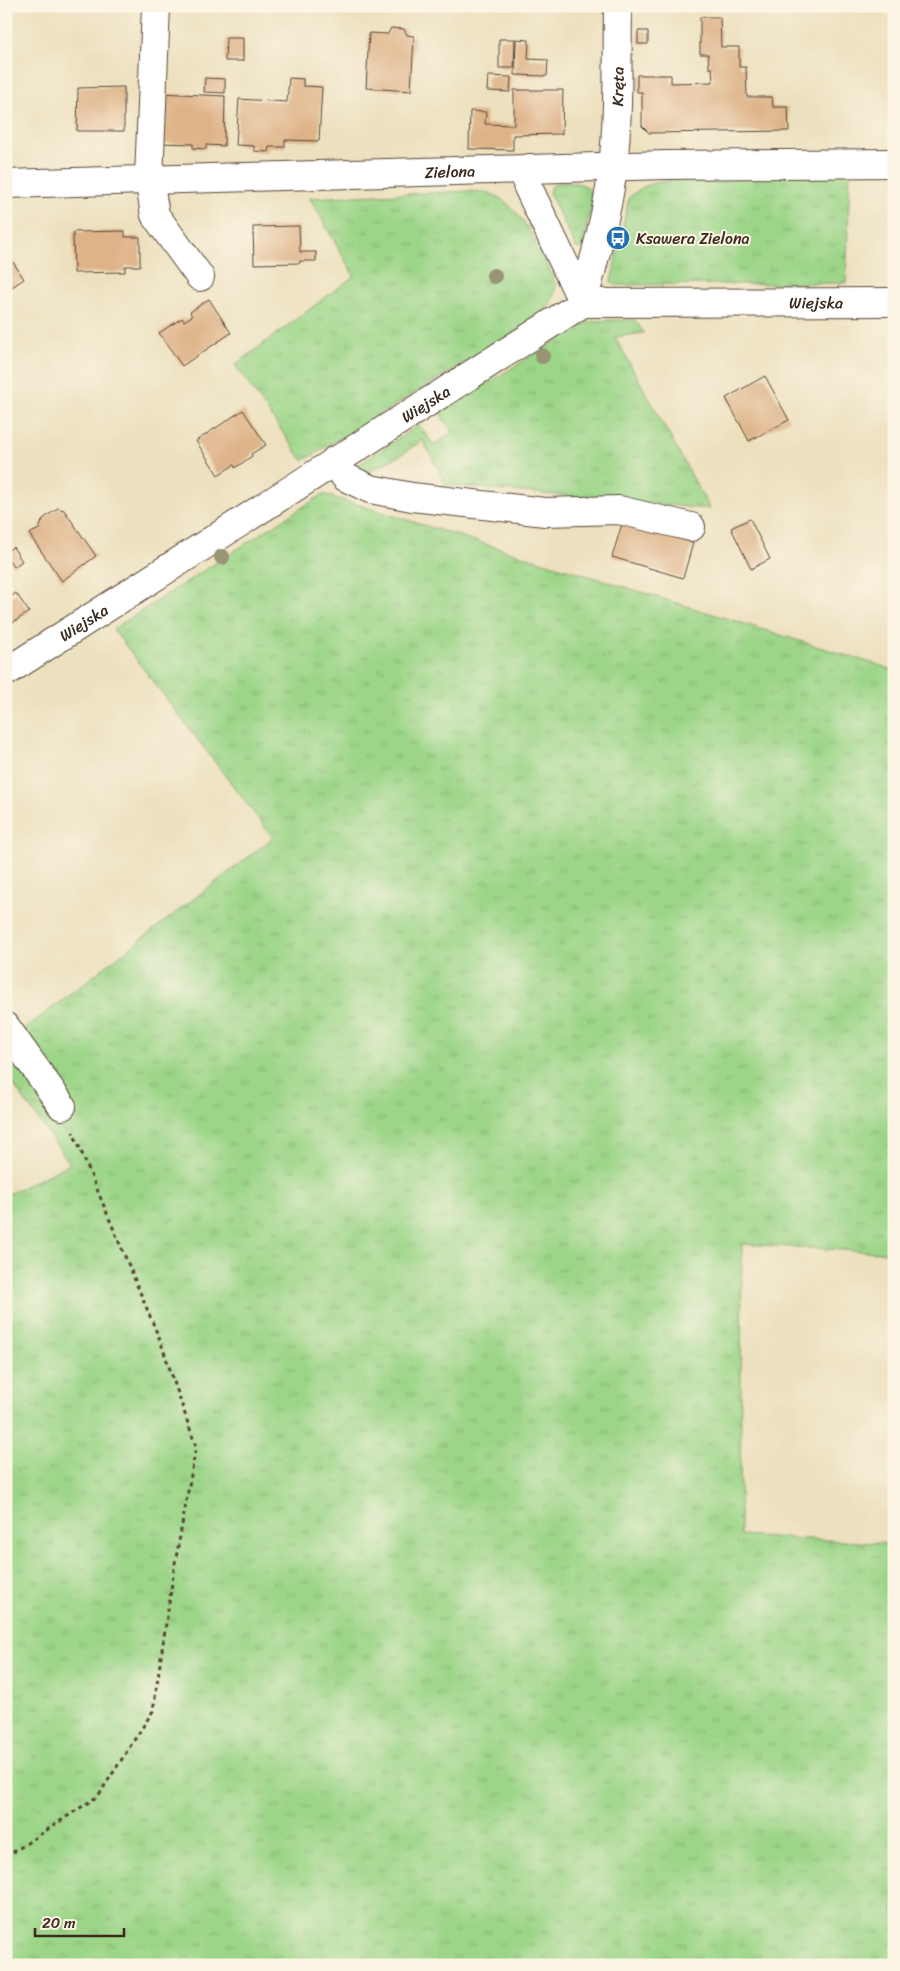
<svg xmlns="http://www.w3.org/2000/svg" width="900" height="1971" font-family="Sriracha,sans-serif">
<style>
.grass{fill:url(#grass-tufts);stroke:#6c8053}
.building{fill:#deb388}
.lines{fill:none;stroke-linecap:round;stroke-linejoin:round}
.minor-casing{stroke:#564536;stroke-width:30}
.path{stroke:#564536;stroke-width:3;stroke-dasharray:4 4;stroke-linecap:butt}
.minor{stroke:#fff;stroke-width:28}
.tree{fill:#989474}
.labels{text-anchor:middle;stroke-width:4;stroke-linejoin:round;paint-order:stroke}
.street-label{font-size:16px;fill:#3b2a1e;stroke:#fcf5e5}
.poi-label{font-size:16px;fill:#3b2a1e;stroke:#fcf5e5;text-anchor:start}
</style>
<defs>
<pattern id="grass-tufts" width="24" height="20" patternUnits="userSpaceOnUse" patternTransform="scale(1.25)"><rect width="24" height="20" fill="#9cd588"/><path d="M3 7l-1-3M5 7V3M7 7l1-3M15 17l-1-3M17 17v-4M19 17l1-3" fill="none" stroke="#87b775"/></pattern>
</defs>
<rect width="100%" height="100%" fill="#fcf5e5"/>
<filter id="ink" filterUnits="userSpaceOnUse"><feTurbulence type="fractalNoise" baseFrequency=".02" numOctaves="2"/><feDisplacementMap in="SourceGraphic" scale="10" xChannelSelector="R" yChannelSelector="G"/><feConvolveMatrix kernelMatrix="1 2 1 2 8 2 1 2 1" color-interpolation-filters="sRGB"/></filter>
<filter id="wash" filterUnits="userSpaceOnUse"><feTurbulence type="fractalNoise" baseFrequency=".0096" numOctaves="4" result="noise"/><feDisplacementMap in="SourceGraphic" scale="20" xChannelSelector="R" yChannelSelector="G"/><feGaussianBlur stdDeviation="1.12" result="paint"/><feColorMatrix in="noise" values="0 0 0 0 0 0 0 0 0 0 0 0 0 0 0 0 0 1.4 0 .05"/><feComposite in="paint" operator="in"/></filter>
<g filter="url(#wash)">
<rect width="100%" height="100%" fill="#ece0be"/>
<path class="grass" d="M850,171L846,283L615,285L611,282L629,198C643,184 653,183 672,180V173Z
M556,183C571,183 588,180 593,197L582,249L576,248L549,192L552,186Z
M469,191C475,192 483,191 489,193C521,203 544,256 556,285C554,298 550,306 542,316L303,461L235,365L354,276L310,198Z
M612,320H635L644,333L615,337L710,509L446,485L423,440L399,456L363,474L354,468L419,425L434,445L452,432L440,413L581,325L594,321Z
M323,494L894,670V1253L742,1244L740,1535L894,1544V1965H6V1195L70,1164L6,1074V1043L273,838L113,629Z"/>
<g id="blocks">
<path class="building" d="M700,17H720L721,47H739V67H746L747,97H772L773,107H788L789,131L649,133L642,126V92H637V75H671V83L713,82L712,68H709L708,54H700Z
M391,28L404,29L407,35L414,36L411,91L366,88L369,33L388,34Z
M638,31H648V44H638Z
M226,38H243V61H225Z
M499,39H515L514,68H499Z
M516,39L529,40L528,59L548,60L547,76L515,75Z
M488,76L511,77L510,92L487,91Z
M205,78L225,79V93L204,92Z
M289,78L303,79V86L322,87L319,141L285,140V147H269L268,152L254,151V146L236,145L239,99L287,102Z
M124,87V131H77L78,88Z
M514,90H563L562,134L513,135V150L469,149L470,111L486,112L485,124L514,125Z
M158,93L225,96L224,146L206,145V149L193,148V144L157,143Z
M892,106H894V128H892Z
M299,226L300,252H316V261H300V263L254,264L253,227Z
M125,231V237H140V266H125V272L74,273L73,232Z
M6,251L24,279L6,291Z
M209,299L231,333L182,366L159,333L182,318L184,321L192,316L190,312Z
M765,376L789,420L749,441L726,398Z
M243,410L266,445L251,454L252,456L235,468L234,465L218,475L196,441Z
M58,508L64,510L96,556L62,581L29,534L39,529L43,519Z
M624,517L670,536L693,543L683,578L612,557Z
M750,519L770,559L751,569L731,528Z
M13,547L22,561L14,567L6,556V552Z
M16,593L29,612L6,627V600Z"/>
</g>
</g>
<g filter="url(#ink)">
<use href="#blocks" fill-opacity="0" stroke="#564536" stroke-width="1"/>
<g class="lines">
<g class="minor-casing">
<g id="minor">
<path d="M156,6L149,178L155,215L200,277"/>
<path d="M529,168L527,185L583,303"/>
<path id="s1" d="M6,184L666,165L894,163"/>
<path id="s2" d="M583,303C594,258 608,213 613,166C619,113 617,59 618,6"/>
<path d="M335,460L345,477L370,489L412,497L545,512L619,510L691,527"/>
<path id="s3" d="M6,672L583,303L894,302"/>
<path d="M6,1027L62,1106"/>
</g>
</g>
<path class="path" d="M6,1857L98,1796L153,1711L174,1569L196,1447L160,1340L73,1132"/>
<use href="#minor" class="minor"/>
</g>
<g class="tree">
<circle cx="494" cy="276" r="8"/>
<circle cx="542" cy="356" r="8"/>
<circle cx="222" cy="557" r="8"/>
</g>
</g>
<defs>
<g id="bus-disc" transform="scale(1.25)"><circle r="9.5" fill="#1f6fb2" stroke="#fcf5e5"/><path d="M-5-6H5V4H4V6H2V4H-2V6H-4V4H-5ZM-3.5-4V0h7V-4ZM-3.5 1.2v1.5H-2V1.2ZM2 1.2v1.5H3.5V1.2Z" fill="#fff"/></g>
</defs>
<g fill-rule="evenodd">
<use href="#bus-disc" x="618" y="238"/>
</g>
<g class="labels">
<g class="street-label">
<text dy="6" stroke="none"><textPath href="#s2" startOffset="220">Kręta</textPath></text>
<text dy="6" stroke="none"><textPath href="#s1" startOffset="444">Zielona</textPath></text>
<text dy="6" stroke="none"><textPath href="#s3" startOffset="918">Wiejska</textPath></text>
<text dy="6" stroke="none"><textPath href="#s3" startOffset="498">Wiejska</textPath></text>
<text dy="6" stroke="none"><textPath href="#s3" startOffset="92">Wiejska</textPath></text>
</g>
<g class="poi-label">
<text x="636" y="244">Ksawera Zielona</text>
</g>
</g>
<rect width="900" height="1971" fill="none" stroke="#fcf5e5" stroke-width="25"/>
<path d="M35 1928v8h89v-8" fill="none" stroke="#3b2a1e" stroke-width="2.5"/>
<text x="42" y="1928" font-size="15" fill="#3b2a1e" stroke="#fcf5e5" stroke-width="4" paint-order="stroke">20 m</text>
</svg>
